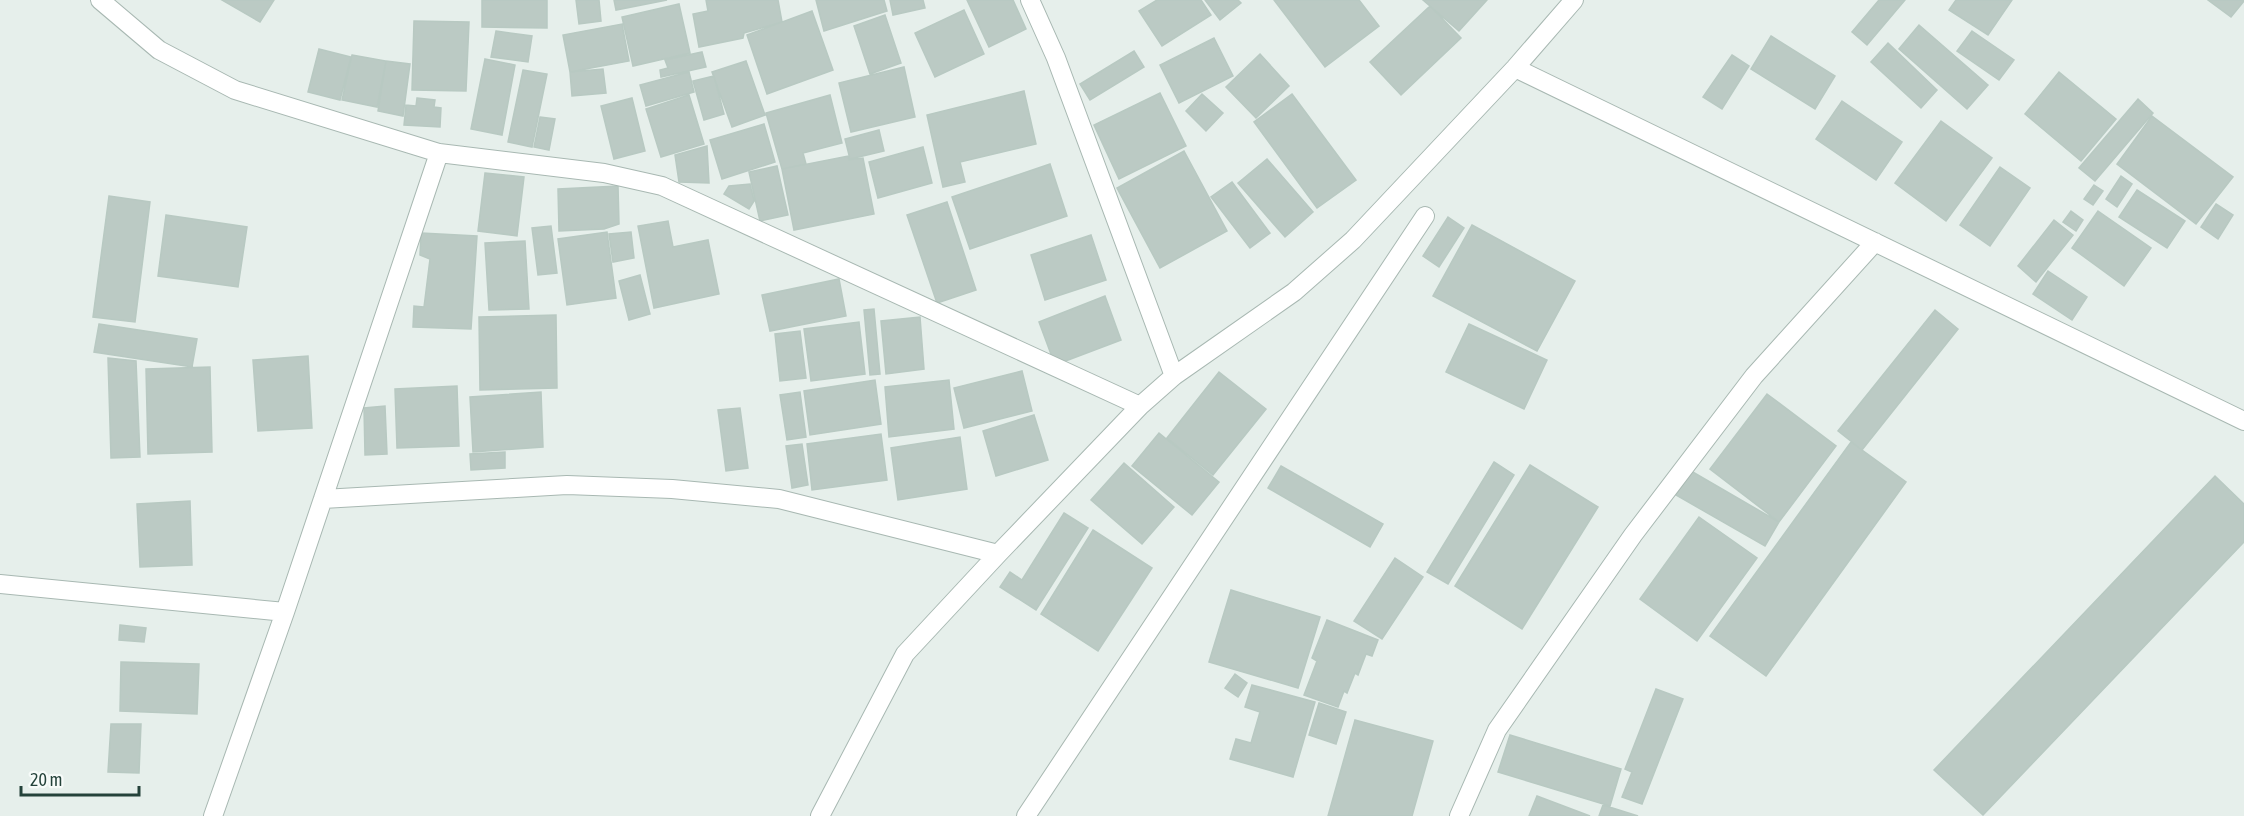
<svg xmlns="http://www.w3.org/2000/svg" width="2244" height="816" font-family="'Asap Condensed',sans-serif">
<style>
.building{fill:#bbcac4;stroke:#b8c9c2;stroke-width:1.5}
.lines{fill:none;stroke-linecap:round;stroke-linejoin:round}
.minor-casing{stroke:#a8b8b2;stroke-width:20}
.minor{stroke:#fff;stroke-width:18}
</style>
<rect width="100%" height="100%" fill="#e6efeb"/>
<path class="building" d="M222,0H274L260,22Z
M482,0H547V28L482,27Z
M576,0H599L601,21L579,24Z
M614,0H667L616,10Z
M706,0H778L782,22L744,33L743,38L699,47L693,14L708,11Z
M816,0H884L887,11L824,31Z
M890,0H923L925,8L893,15Z
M967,0H1013L1026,29L989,47Z
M1157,0H1201L1211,15L1162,46L1139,11Z
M1205,0H1238L1241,3L1220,20Z
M1274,0H1359L1379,26L1325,67Z
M1423,0H1487L1459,31Z
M1879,0H1905L1867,45L1852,32Z
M1956,0H2012L1988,35L1949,10Z
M2208,0H2244V1L2231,17Z
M679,4L690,53L633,66L622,17Z
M1430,6L1461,38L1401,95L1370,62Z
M964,10L984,54L935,77L915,33Z
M812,11L833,70L767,94L747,35Z
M885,15L901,63L870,74L854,26Z
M414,21L469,22L466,91L412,90Z
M622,24L629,61L570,72L563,35Z
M1919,25L1988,85L1967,109L1899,49Z
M496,31L532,36L528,62L491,57Z
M1972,31L2014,60L1999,80L1957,51Z
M1771,36L1835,76L1815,109L1751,69Z
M1214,38L1233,76L1179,103L1160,65Z
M1888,43L1937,90L1921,108L1871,62Z
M319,49L351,57L340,100L308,92Z
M1134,51L1144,67L1090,100L1080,84Z
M702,52L706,67L661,77L660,70L668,68L665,60Z
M1260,54L1289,86L1256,118L1226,87Z
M352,55L386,61L377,107L342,100Z
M1732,55L1749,66L1722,109L1703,97Z
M485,59L515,65L502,135L471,129Z
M386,61L410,64L403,116L378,111Z
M746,61L765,115L732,127L712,72Z
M904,67L915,117L851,132L839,83Z
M603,69L606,93L572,96L570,72Z
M523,70L547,74L532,147L508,142Z
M689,72L694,92L646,106L640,85Z
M2059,72L2116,119L2081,161L2025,114Z
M714,76L724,114L704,120L693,81Z
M1024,91L1036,144L960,162L965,182L943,187L927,115Z
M1160,93L1186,146L1119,179L1094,125Z
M1202,94L1223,113L1206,131L1186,111Z
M1292,94L1356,180L1317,208L1254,122Z
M689,95L704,144L661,157L646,109Z
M830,95L842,143L803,153L806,164L782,169L766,113Z
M417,98L435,100L434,107L441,108L440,127L404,125L406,105L416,106Z
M632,98L645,151L614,159L601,106Z
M2138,99L2153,113L2095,181L2079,168Z
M1842,101L1902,142L1876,180L1816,139Z
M2152,116L2233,177L2196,224L2117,164Z
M540,117L555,119L549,150L534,147Z
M1941,121L1992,158L1946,221L1895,183Z
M764,124L775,162L722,179L710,140Z
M879,130L884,151L850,159L845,139Z
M707,146L709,183L679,182L675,155Z
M923,147L932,183L878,198L869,162Z
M1184,151L1227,231L1160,268L1117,188Z
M848,156L849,160L863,158L874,214L794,230L782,169Z
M1267,159L1313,212L1285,237L1238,183Z
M1050,164L1067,216L970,249L952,197Z
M777,166L788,215L760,221L749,172Z
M2000,167L2030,188L1990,246L1960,225Z
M485,173L524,177L517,236L478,231Z
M2121,176L2132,184L2117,207L2106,199Z
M1232,182L1270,233L1250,248L1211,197Z
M750,184L754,201L749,209L724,194L729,186Z
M2094,185L2103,191L2093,205L2084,199Z
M618,186L619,224L604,229L559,231L558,189Z
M2137,190L2185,221L2167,248L2119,217Z
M109,196L150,202L135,322L93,317Z
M947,202L976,290L937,303L907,215Z
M2216,204L2233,215L2218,239L2201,227Z
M2071,211L2083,220L2076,231L2063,222Z
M2098,211L2151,248L2124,286L2072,248Z
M166,215L247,227L238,287L158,276Z
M1448,217L1464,228L1439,267L1423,256Z
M2054,220L2073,235L2036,282L2018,266Z
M668,221L673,247L708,240L719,294L654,308L638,226Z
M1472,225L1575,281L1537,351L1433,296Z
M551,226L557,273L538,275L532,228Z
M607,232L616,298L567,305L558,239Z
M631,232L634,258L613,262L609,234Z
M421,233L477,236L471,329L413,327L414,306L424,307L430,259L420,255Z
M1091,235L1106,280L1045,300L1031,255Z
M525,241L529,309L489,310L485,243Z
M2048,271L2087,297L2072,320L2033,294Z
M640,275L650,314L629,320L619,281Z
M839,279L846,316L770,331L762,295Z
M1105,296L1121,340L1055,365L1039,322Z
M874,309L880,374L870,375L864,310Z
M1935,310L1958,329L1862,450L1838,431Z
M556,315L557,388L480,390L479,317Z
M920,317L924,369L886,374L881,321Z
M859,322L865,374L811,381L804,329Z
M99,324L197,339L192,367L94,352Z
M1469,324L1547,360L1524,409L1446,372Z
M800,331L806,378L780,381L775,334Z
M308,356L312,428L258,431L253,360Z
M108,358L136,361L140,457L111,458Z
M210,367L212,452L148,454L146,369Z
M1022,371L1032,411L964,428L954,388Z
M1219,372L1266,409L1213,475L1167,438Z
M875,380L881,424L810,435L804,391Z
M949,380L954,429L889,437L885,387Z
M457,386L459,446L397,448L395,389Z
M541,392L543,447L473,452L470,397Z
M800,392L806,437L787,440L780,395Z
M1767,394L1836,446L1779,522L1710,469Z
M385,406L387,454L365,455L364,408Z
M740,408L748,468L726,471L718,410Z
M1034,415L1048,460L996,476L983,431Z
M1159,433L1219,482L1192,515L1132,466Z
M881,434L887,480L812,490L807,444Z
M960,437L967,489L898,500L891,448Z
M1851,442L1906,482L1766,676L1710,636Z
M802,444L808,485L792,488L786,446Z
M505,452V468L471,470L470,454Z
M1494,462L1514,475L1448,584L1427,572Z
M1124,463L1174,507L1142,544L1091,500Z
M1530,465L1598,507L1522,629L1455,586Z
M1281,466L1383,524L1370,547L1268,488Z
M1691,471L1779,522L1765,546L1676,495Z
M2215,476L2244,504V542L1983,815L1934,770Z
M190,501L192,565L140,567L137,504Z
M1064,513L1088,528L1036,610L1000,587L1010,572L1022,580Z
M1699,517L1757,558L1697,641L1640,599Z
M1093,530L1152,568L1098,651L1041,614Z
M1395,558L1423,577L1382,639L1354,621Z
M1231,590L1320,617L1298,688L1209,662Z
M1327,620L1378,640L1372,656L1366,654L1358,675L1355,673L1347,693L1344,691L1338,707L1304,695L1317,661L1312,658Z
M120,625L146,628L144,642L119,640Z
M121,662L199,664L197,714L120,711Z
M1235,674L1247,683L1238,697L1225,688Z
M1252,685L1315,702L1293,777L1230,759L1236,739L1251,743L1260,712L1245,707Z
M1656,689L1683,699L1642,804L1622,797L1632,772L1625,769Z
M1319,703L1346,712L1336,744L1309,735Z
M1355,720L1433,741L1412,816H1328Z
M111,724H141L139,773L108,772Z
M1510,735L1621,769L1610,806L1498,772Z
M1537,796L1590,816H1529Z
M1603,805L1638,816H1599Z"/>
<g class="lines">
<g class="minor-casing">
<path id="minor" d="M100,0L159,50L235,90L439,153L604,173L662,186L1140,406
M1030,0L1056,58L1174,376
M1515,68L2244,421
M323,499L567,485L672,489L779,499L998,554
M0,584L285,612
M213,816L285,612L439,153
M820,816L905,654L998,554L1140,406L1174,376L1294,292L1353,240L1515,68L1574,0
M1026,816L1425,216
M1459,816L1497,730L1633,535L1754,376L1875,242"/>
</g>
<use href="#minor" class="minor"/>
</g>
<path d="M21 786v9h118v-9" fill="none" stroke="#24423a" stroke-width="3"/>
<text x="30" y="786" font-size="18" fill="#24423a" stroke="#f7fbf9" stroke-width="4.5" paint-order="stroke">20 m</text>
</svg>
